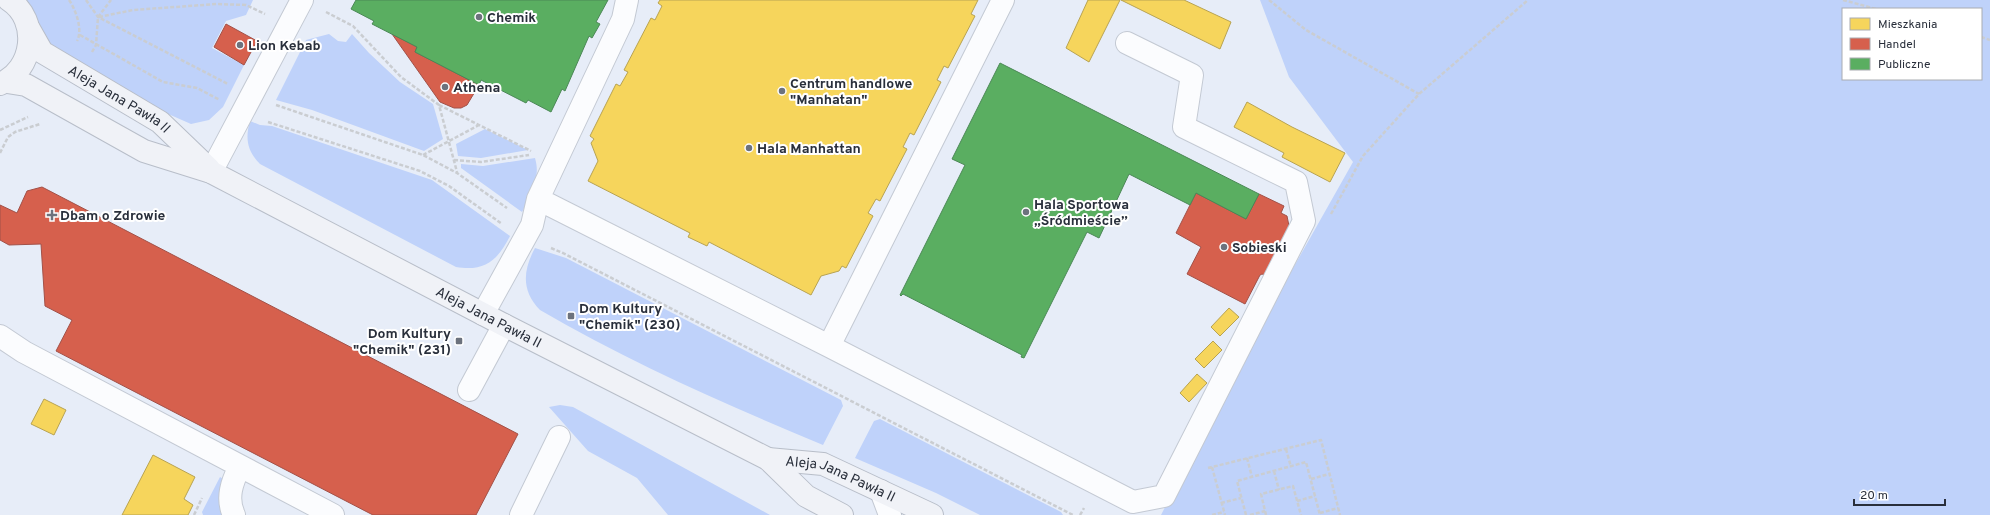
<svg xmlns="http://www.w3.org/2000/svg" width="1990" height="515" font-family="Overpass,sans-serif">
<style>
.green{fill:#bfd2fa;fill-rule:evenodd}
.homes{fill:#f6d55c;stroke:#b8a352}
.shops{fill:#d6604d;stroke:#a25148}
.public{fill:#5aae61;stroke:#4b8856}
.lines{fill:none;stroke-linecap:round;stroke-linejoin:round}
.minor-casing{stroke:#c3c9d3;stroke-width:24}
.major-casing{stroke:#b8bec9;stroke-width:24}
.path{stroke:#cacdd1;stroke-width:2.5;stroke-dasharray:4 2;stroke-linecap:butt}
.minor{stroke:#fbfcfe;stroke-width:22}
.major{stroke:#f0f2f7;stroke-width:22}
.poi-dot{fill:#6c727d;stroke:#fff;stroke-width:1.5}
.labels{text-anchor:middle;stroke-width:4;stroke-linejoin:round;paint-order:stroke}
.poi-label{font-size:14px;font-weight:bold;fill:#292f3b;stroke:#fff;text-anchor:start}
.street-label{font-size:14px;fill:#292f3b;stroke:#fff}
</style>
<rect width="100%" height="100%" fill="#e7edf8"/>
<path class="green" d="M26,0H253L246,15L226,21L212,48L244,65L223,107L209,120L191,124L134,99L42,48L25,6Z
M1260,0H1990V515H1161L1231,378L1353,162L1289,77ZM1843,9H1981V79H1843Z
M329,34L338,41L346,42L352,34L369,53L400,82L433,104L443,139L424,151L312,110L276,100L306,40Z
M250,121L260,125L272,126L432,180L510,236C498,260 485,272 456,267L260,164C247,151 245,138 250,121Z
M485,129L528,150L481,158L458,156L456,144Z
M535,158C541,178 531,195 522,212L461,168V164L483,166Z
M535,248L566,258L841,400L843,406L823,445C727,405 629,362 540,310C521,291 523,270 535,248Z
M560,405L573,407L770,515H668L637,478L588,451L549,407Z
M880,419L1061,512L1063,515H980L936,493L855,458L874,421Z
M220,477L225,480V515H203L202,512Z"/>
<path class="homes" d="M660,0H978L971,14L975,16L948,68L944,66L937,80L941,82L914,135L910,133L903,147L907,149L880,201L876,199L868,213L873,216L846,268L842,266L839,271L821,276L811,295L709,242L707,246L688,237L690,233L588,181L598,161L591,143L594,139L590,136L616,84L620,86L628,72L624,70L651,18L655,20L662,6L658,3Z
M1088,0H1120L1089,62L1066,48Z
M1121,0H1184L1231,22L1220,49Z
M1247,102L1292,127L1345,153L1330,182L1282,157L1284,153L1234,127Z
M1229,308L1239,317L1220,336L1211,327Z
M1213,341L1222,350L1204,368L1195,359Z
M1197,374L1207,383L1189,402L1180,393Z
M44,399L66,410L54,435L31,424Z
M153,455L195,477L184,499L193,505L188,515H122Z"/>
<path class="shops" d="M226,24L257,41L244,65L214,47Z
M392,34L417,47L415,52L479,85L467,105L461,108H454L440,102Z
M42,187L518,434L476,515H373L56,351L72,320L45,306L41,244L9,245L0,240V205L17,213L27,191Z
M1196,193L1246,219L1259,194L1284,206L1281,213L1287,216L1289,226L1265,275L1262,274L1260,275L1245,304L1187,274L1201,247L1176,233Z"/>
<path class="public" d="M356,0H608L596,22L600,24L592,38L589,36L565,91L562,89L551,112L528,100L526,103L481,80L479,85L415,52L417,47L372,24L374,21L351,9Z
M1000,63L1259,194L1246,219L1196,193L1190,205L1129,174L1099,238L1087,232L1024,358L1021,357L1022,355L903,294L901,296L900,295L965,165L952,159Z"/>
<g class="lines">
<g class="minor-casing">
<path id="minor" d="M211,172L302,0
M538,199L829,346L1133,502L1164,496L1304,221L1296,182L1184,127L1192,75L1127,43
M483,314L532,225L538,199L623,19L627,0
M0,336L24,352L333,515
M829,346L1003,0
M469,390L504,325
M881,491L890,515
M234,515C226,498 232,482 240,466
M521,515L559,437"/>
</g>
<g class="major-casing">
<g id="major">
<path id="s1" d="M29,29L42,52L160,122L209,169"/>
<path id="s2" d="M7,82L26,85L144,151L211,172L504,325L768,459L806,496L842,515"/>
<path d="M0,84C34,70 40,20 9,0"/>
<path id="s3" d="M768,459L823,464L932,515"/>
</g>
</g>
<path class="path" d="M69,0C76,10 83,30 77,41
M86,0L98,17L228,84
M1269,0L1306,30L1419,94
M1843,0L1876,9
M326,12L353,26L401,77L439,105L457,172
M99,17L133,10L217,4L246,5L265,14
M80,35L163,82L197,88L220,100
M1981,37L1990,40
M92,52L96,45L98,17L111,0
M276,105L423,155L457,173L507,208
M439,105L531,151
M268,122L420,171L449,186L502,224
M0,130L28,117
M0,153L8,137L15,132L40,124
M423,155L479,125
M454,160L481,162L529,155
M1331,214L1363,156L1419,94L1528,0
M551,248L563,253L1073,515
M1286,449L1291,467
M1247,458L1252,477
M1212,467L1225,515
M1208,468L1321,440L1340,515
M1274,471L1279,490
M1311,479L1329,474
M1297,501L1315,496
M1221,503L1241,498
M1320,513L1338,508
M194,515L202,498
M1080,515L1084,508
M1212,515L1224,512
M1246,515L1237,481L1306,462L1320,515
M1250,515L1265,511
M1266,515L1261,494L1293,486L1301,515"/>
<use href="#minor" class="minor"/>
<use href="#major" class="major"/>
</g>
<g class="poi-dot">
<circle cx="479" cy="17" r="4"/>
<circle cx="240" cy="45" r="4"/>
<circle cx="445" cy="87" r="4"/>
<circle cx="782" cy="91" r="4"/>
<circle cx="749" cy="148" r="4"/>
<circle cx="1026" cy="212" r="4"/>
<path d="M50 209h4v4h4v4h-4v4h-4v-4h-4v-4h4z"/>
<circle cx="1224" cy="247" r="4"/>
<rect x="567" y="312" width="8" height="8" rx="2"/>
<rect x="455" y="337" width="8" height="8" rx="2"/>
</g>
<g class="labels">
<g class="poi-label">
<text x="487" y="22">Chemik</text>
<text x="248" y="50">Lion Kebab</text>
<text x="790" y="88">Centrum handlowe<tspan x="790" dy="16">"Manhatan"</tspan></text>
<text x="453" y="92">Athena</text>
<text x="757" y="153">Hala Manhattan</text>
<text x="1034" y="209">Hala Sportowa<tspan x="1034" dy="16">„Śródmieście”</tspan></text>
<text x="60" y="220">Dbam o Zdrowie</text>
<text x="1232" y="252">Sobieski</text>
<text x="579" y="313">Dom Kultury<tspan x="579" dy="16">"Chemik" (230)</tspan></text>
<text x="451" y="338" text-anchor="end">Dom Kultury<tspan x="451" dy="16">"Chemik" (231)</tspan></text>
</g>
<g class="street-label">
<text dy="5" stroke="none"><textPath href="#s1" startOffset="117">Aleja Jana Pawła II</textPath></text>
<text dy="5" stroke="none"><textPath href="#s2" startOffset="538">Aleja Jana Pawła II</textPath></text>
<text dy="5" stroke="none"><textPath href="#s3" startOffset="76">Aleja Jana Pawła II</textPath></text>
</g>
</g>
<rect x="1842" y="8" width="140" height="72" fill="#ffffff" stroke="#a9acb1"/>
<rect x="1850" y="18" width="20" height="12" fill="#f6d55c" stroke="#a9acb1"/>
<text x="1878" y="28" font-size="12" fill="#292f3b">Mieszkania</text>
<rect x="1850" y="38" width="20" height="12" fill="#d6604d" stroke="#a9acb1"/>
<text x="1878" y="48" font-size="12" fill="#292f3b">Handel</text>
<rect x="1850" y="58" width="20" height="12" fill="#5aae61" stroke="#a9acb1"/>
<text x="1878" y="68" font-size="12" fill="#292f3b">Publiczne</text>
<path d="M1854 499v6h91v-6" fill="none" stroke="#292f3b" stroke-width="2"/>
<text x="1860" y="499" font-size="12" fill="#292f3b" stroke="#ffffff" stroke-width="3" paint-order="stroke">20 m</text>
</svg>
